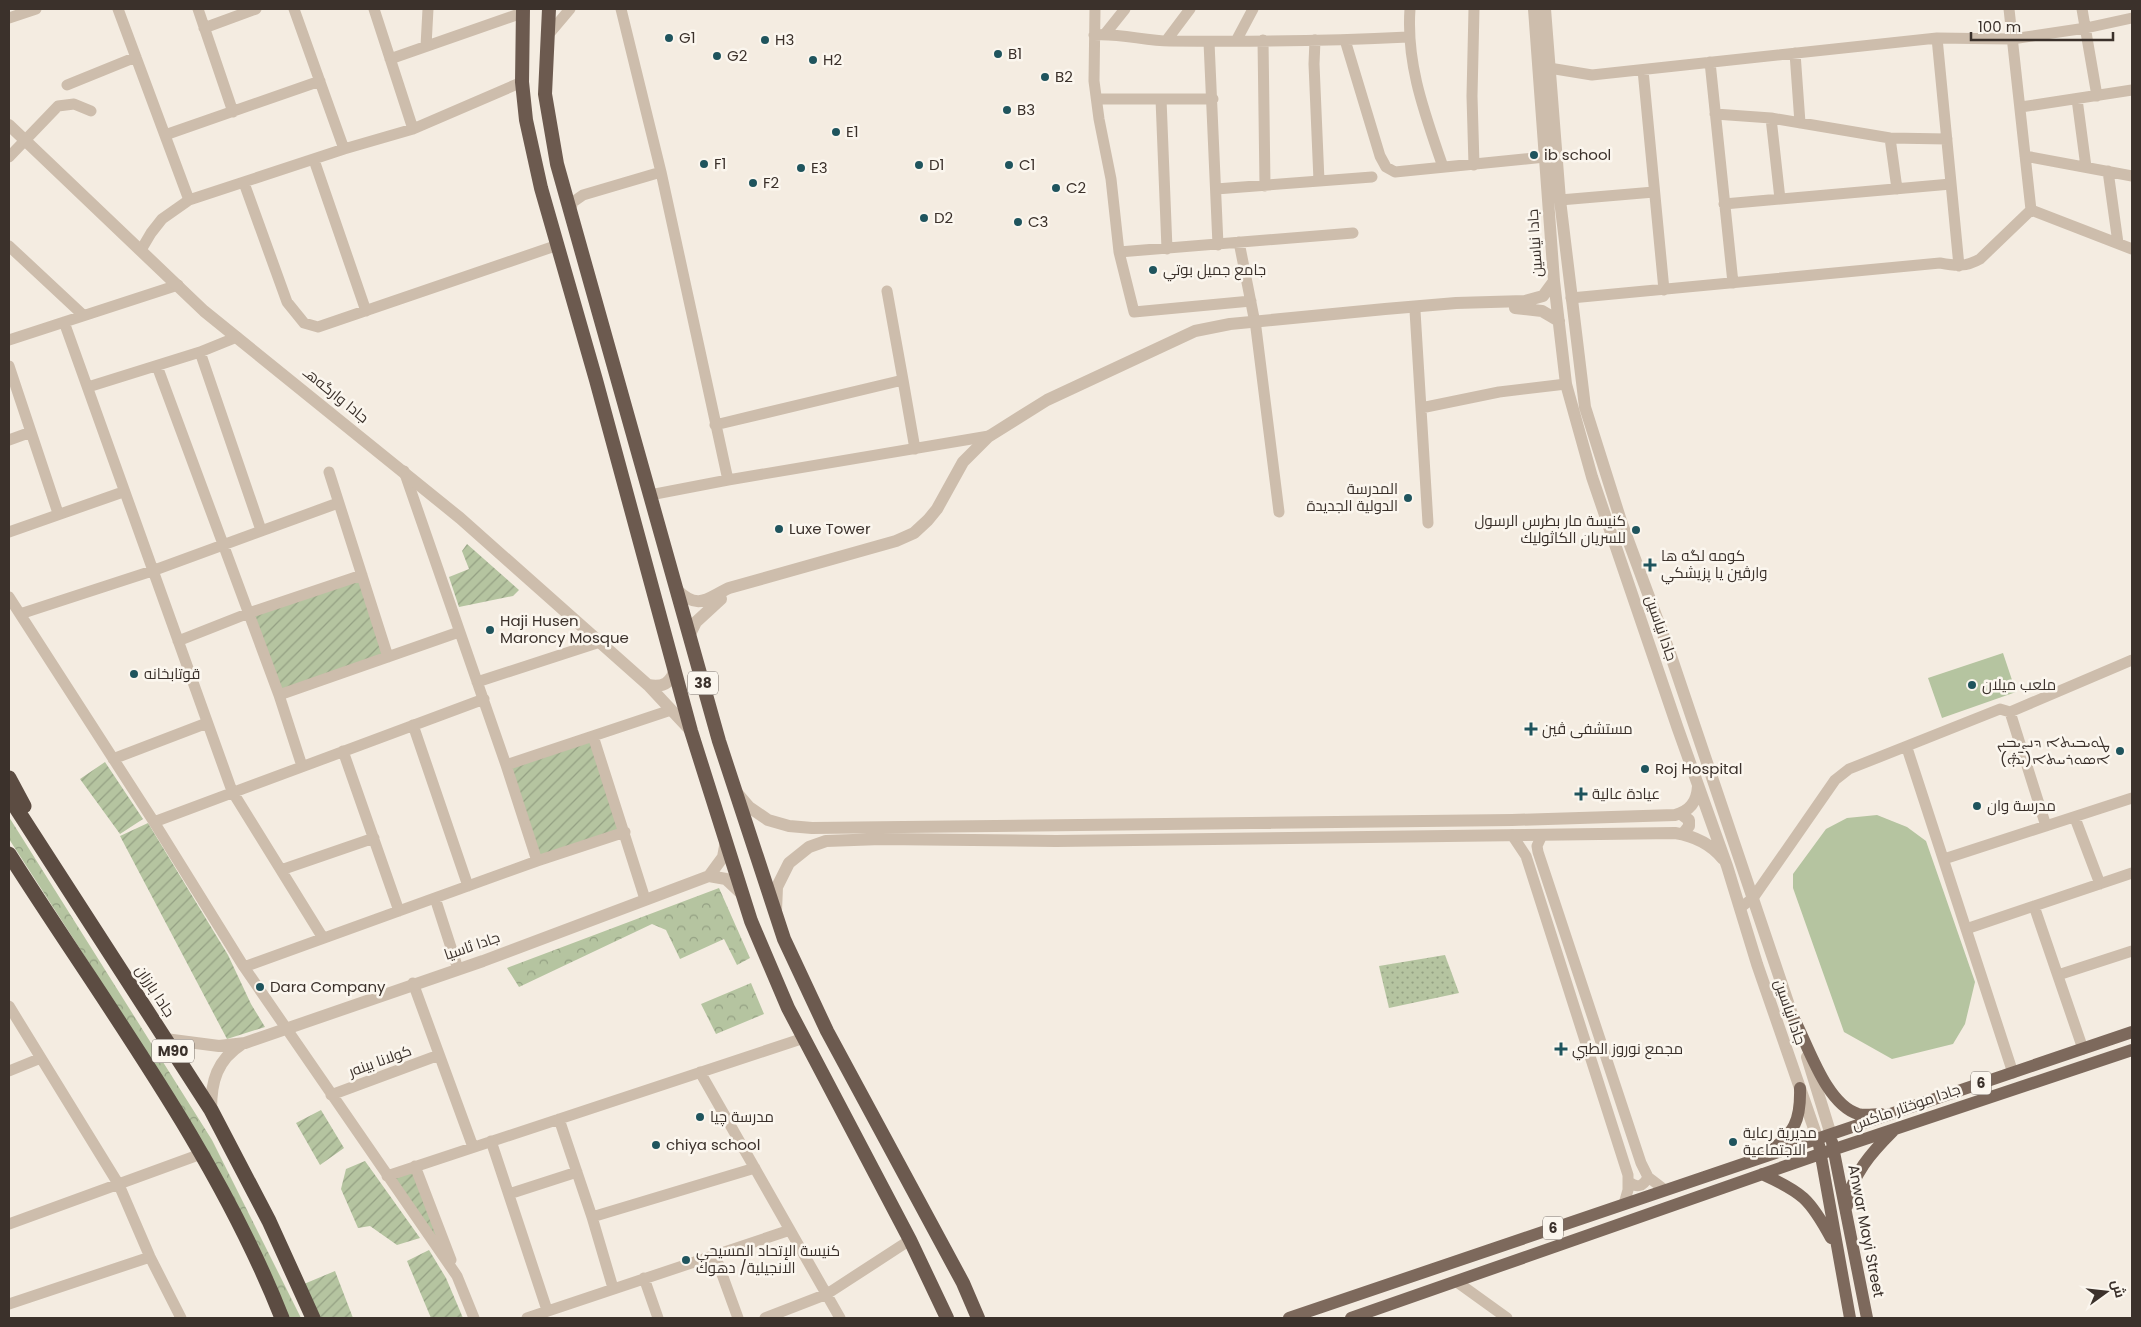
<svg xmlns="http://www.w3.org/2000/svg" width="2141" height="1327" font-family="Poppins,Cairo,'Noto Sans Syriac',sans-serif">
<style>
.grass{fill:url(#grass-dots)}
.park{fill:url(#park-crowns)}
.garden{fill:url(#garden-furrows)}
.pitch{fill:#b5c4a0}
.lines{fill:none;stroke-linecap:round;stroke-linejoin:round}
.minor{stroke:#cdbdac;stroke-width:11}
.tertiary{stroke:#cdbdac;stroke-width:12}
.primary{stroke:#7d695c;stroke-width:12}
.trunk{stroke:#6c5a4f;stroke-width:14}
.motorway{stroke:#5c4c42;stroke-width:15}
.poi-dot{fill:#1f545d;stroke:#fbf6ee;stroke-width:2}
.labels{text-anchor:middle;stroke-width:5;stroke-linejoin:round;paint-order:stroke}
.shield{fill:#fbf6ee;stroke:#756c66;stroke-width:1}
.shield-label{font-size:14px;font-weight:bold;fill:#3b312b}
.poi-label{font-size:15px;fill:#3b312b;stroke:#fbf6ee;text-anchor:start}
.street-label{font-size:15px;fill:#3b312b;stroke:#fbf6ee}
</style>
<defs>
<pattern id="grass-dots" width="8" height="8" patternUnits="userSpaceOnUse" patternTransform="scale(1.25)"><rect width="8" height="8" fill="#b5c4a0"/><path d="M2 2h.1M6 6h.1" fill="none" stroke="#94a083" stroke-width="1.8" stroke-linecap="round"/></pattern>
<pattern id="park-crowns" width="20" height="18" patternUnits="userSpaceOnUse" patternTransform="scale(1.25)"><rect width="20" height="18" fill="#b5c4a0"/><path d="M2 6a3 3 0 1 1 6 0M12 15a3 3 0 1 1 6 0" fill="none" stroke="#94a083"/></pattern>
<pattern id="garden-furrows" width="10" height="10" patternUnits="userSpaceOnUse" patternTransform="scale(1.25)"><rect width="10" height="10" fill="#b5c4a0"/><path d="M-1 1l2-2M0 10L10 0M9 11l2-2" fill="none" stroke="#94a083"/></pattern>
</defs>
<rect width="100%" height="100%" fill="#f4ece1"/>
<path class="grass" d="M1445,955L1459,993L1389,1008L1379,966Z"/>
<path class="park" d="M9,817L212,1140L301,1318H287L93,969L9,839Z
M719,888L750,958L737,965L724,939L680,959L666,930L652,924L519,987L507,968Z
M751,983L764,1014L716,1034L701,1004Z"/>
<path class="garden" d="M467,544L519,590L513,596L459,607L449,577L469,569L462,551Z
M362,575L388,657L279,695L249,613Z
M593,736L625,832L537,861L506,765Z
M105,762L143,819L120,834L80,779Z
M148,823L228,955L251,1004L265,1027L227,1039L120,836Z
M321,1110L344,1148L320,1165L296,1123Z
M365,1161L420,1238L397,1245L370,1226L358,1228L341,1189L346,1169Z
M415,1166L457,1276L387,1176Z
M429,1250L446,1278L463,1318H431L407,1261Z
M335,1271L353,1318H317L304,1284Z"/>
<path class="pitch" d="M2003,653L2016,692L1942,718L1928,678Z
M1877,815L1907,827L1926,841L1975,982L1965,1024L1953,1044L1892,1059L1844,1032L1793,888V874L1826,829L1847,818Z"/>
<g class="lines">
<path class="minor" d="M118,9L189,200
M198,9L233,112
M294,9L344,149
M374,9L413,129
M621,9L661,172L728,480
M1095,9L1094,81L1099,119L1111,179L1119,252L1134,312L1251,301
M1410,9C1406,65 1425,114 1443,167
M1474,9L1472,96L1474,165
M2009,9L2031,210
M2082,9L2097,96
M9,18L36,9
M204,28L256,9
M1105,34L1125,9
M548,35L570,9
M1094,35C1120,33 1145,41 1170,41C1249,42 1329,41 1408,37
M1937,38L1959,266
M1263,40L1265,186
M1315,40L1314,64L1319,181
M1345,40L1380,156L1386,167L1395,172L1545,157
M1166,41L1190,9
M1236,41L1253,9
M1209,42L1218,245
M426,46L428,9
M1795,53L1800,123
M390,59L522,13
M1710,62L1733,283
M1549,68L1592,75L1937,38L2012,39L2086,28L2132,18
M1643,70L1664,290
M67,85L136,57
M1097,99H1213
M1161,99L1167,249
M2077,99L2086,167
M2021,107L2132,90
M1715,114L1771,118L1890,138L1947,139
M1771,118L1780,199
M165,135L320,81
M1890,138L1897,189
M2025,156L2132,176
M9,157L58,106L74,104L91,111
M314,160L366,311
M2108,171L2118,243
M244,183L287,302L304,323L318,327L558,245
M1216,189L1372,177
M1560,200L1654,192
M1724,204L1951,184
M570,210L573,202L583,195L661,172
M2031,210L2132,249
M1239,242L1256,328L1279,512
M9,246L83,315
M141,250L151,233L162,219L189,200L344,149L413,129L522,82
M1119,252L1353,233
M887,291L903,380
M1571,298L1940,263C1956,266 1966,267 1980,259L2031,210
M1415,311L1428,523
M64,322L232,791L323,938
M9,340L178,285
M200,352L261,530
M9,366L58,513
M157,366L279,695L302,766
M88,387L200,352L237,337
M1421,408L1499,392L1566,384
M715,425L903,380L915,449
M9,440L31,432
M404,471L506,765L537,861
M329,472L388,657
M650,495L728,480L989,436
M9,532L123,492
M9,597L154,822L244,967L457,1276L474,1318
M20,614L152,571L338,503
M178,641L249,613L362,575
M477,682L600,642
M279,695L459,632
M2010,712L2132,660
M413,725L468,886
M593,736L645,899
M1907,748L2013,1073
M343,751L399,911
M113,759L207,723
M506,765L671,710
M2075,818L2100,884
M154,822L484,699
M1512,835L1526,856L1628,1175V1190L1624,1204
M1542,835L1537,846L1538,852L1641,1163L1648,1177L1665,1190
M1944,859L2132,798
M281,870L374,838
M435,898L458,969
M2034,906L2083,1049
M1740,908L1753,898L1835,780L1849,769L2000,709L2010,712L2046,826
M1966,929L2132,873
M244,967L537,861L625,832
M2058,975L2132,951
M413,983L473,1147
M9,1006L119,1185L150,1257L181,1318
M9,1071L41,1058
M700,1072L840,1318
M331,1095L439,1055
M559,1119L592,1217L613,1288
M491,1141L547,1310
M415,1166L451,1260
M387,1176L804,1038
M1629,1182C1637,1188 1643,1187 1648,1177
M509,1194L577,1172
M592,1217L755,1168
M9,1224L201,1154
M715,1255L738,1318
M644,1278L658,1318
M1457,1282L1507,1318
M9,1304L150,1257
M527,1318L790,1230
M765,1318L827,1294L910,1240"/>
<path class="tertiary" d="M1534,9L1554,281L1566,384L1592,477L1678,729L1727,866L1757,964L1818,1140
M1545,9L1560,200L1585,407L1621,521L1671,656L1797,1029
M9,125L204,311L460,518L648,685L691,731
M1515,308L1542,311L1559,321
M677,590C699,611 707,598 729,588L896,541L914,533L928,520L937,509L963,462L988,437L1047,400L1195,331L1230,324L1385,309L1456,303L1525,301L1543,296L1554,281
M690,634L696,622L721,599
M648,685C663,688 671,683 675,669
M737,793L749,807L768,820L789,826L812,828L1512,820L1675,815C1690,811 1697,802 1698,786
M1681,814L1689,820V826L1683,834
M709,876L723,857L726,841
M776,911L777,887L789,863L809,847L826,841L881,839L1056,841L1675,833C1694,836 1711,844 1723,859
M165,1039L219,1046L245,1043L483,961L709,876L726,879L742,894
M1807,1057L1831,1135
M211,1110C211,1081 217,1060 242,1044"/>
<path class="primary" d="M1794,1019C1809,1047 1826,1104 1858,1114C1865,1116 1874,1114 1881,1114
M1832,1142L1867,1318
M1819,1145L1850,1318
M1769,1153C1794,1132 1801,1122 1800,1088
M1762,1174C1802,1192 1810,1199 1831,1238
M1847,1206C1851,1175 1872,1152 1893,1131
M1289,1318L2132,1032
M1351,1318L1820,1154L2132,1050"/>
<path class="trunk" d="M523,9L522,82L526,120L541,188L596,380L691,731L751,921L788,1008L910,1240L947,1318
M549,9L545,94L557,164L719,741L784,939L827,1031L963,1283L978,1318"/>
<path class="motorway" d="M9,778L24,806
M9,797L211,1110L269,1221L313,1318
M9,854C105,1005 216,1151 282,1318"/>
</g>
<g class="poi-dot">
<circle cx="669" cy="38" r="5"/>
<circle cx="765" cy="40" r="5"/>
<circle cx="998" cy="54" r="5"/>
<circle cx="717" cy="56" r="5"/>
<circle cx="813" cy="60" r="5"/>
<circle cx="1045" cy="77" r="5"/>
<circle cx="1007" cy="110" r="5"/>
<circle cx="836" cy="132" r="5"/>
<circle cx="1534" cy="155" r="5"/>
<circle cx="704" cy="164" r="5"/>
<circle cx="919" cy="165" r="5"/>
<circle cx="1009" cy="165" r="5"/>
<circle cx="801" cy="168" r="5"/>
<circle cx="753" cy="183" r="5"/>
<circle cx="1056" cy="188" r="5"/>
<circle cx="924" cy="218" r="5"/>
<circle cx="1018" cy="222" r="5"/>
<circle cx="1153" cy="270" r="5"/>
<circle cx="1408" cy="498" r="5"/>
<circle cx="779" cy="529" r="5"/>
<circle cx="1636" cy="530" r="5"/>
<path d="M1647.5 557.5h5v5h5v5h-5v5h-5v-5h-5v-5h5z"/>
<circle cx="490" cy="630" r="5"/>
<circle cx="134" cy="674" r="5"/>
<circle cx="1972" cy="685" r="5"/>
<path d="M1528.5 721.5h5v5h5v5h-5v5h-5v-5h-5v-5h5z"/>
<circle cx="2120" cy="751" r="5"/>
<circle cx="1645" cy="769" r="5"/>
<path d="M1578.5 786.5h5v5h5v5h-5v5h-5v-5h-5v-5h5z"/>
<circle cx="1977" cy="806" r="5"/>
<circle cx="260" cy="987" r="5"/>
<path d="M1558.5 1041.5h5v5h5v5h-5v5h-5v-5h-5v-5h5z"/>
<circle cx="700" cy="1117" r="5"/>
<circle cx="1733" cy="1142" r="5"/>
<circle cx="656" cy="1145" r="5"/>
<circle cx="686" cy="1260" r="5"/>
</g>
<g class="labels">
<g class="shield">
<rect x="688" y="671.5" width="30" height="23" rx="4"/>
<rect x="152" y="1039.5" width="42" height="23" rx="4"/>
<rect x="1971" y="1071.5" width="20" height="23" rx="4"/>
<rect x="1543" y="1216.5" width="20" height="23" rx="4"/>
</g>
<g class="shield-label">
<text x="703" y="688">38</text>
<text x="173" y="1056">M90</text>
<text x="1981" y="1088">6</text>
<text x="1553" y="1233">6</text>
</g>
<g class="poi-label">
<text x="679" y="43">G1</text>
<text x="775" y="45">H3</text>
<text x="1008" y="59">B1</text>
<text x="727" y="61">G2</text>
<text x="823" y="65">H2</text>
<text x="1055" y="82">B2</text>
<text x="1017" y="115">B3</text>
<text x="846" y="137">E1</text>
<text x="1544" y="160">ib school</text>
<text x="714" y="169">F1</text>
<text x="929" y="170">D1</text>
<text x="1019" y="170">C1</text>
<text x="811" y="173">E3</text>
<text x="763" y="188">F2</text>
<text x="1066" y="193">C2</text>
<text x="934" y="223">D2</text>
<text x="1028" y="227">C3</text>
<text x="1163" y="275">جامع جميل بوتي</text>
<text x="1398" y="494" text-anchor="end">المدرسة<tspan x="1398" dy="17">الدولية الجديدة</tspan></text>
<text x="1626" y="526" text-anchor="end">كنيسة مار بطرس الرسول<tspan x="1626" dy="17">للسريان الكاثوليك</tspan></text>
<text x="789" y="534">Luxe Tower</text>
<text x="1661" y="561">كومه لگه ها<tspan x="1661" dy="17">وارڤين يا پزيشكي</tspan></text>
<text x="500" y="626">Haji Husen<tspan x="500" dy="17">Maroncy Mosque</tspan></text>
<text x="144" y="679">قوتابخانه</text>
<text x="1982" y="690">ملعب ميلان</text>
<text x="1542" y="734">مستشفى ڤين</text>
<text x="2110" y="747" text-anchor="end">ܛܘܝܒܝܬܐ ܕܢܨܝܒܝܢ<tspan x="2110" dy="17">ܐܣܘܪܝܝܬܐ(ܞ)</tspan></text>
<text x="1655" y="774">Roj Hospital</text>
<text x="1592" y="799">عيادة عالية</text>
<text x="1987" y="811">مدرسة وان</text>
<text x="270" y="992">Dara Company</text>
<text x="1572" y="1054">مجمع نوروز الطبي</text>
<text x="710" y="1122">مدرسة چيا</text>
<text x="1743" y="1138">مديرية رعاية<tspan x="1743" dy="17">الاجتماعية</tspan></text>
<text x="666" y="1150">chiya school</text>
<text x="696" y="1256">كنيسة الإتحاد المسيحي<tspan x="696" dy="17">الانجيلية/ دهوك</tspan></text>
</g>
<g class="street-label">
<text transform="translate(1535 243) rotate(-94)" y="5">جادا نیاسین</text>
<text transform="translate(336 395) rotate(39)" y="5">جادا وارگه‌هـ</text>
<text transform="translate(1661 628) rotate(71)" y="5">جادا نیاسین</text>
<text transform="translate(472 946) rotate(-19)" y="5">جادا ئاسيا</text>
<text transform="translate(155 991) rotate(57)" y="5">جادا بارزان</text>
<text transform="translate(1790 1012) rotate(71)" y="5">جادا نیاسین</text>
<text transform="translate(380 1061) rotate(-20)" y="5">كولانا بینه‌ر</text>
<text transform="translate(1906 1107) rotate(-19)" y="5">جادا موختار ماكس</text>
<text transform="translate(1866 1231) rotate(79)" y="5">Anwar Mayi Street</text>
</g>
</g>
<rect width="2141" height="1327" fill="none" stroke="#3b312b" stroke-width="20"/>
<g transform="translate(2106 1292) rotate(75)" stroke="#fbf6ee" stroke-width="4" paint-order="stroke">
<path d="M0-4L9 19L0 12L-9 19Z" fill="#3b312b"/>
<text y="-8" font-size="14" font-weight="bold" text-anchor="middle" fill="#3b312b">ش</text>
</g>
<path d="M1971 32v8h142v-8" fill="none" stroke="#3b312b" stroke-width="2.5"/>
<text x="1978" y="32" font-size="15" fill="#3b312b" stroke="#fbf6ee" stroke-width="4" paint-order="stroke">100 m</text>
</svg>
